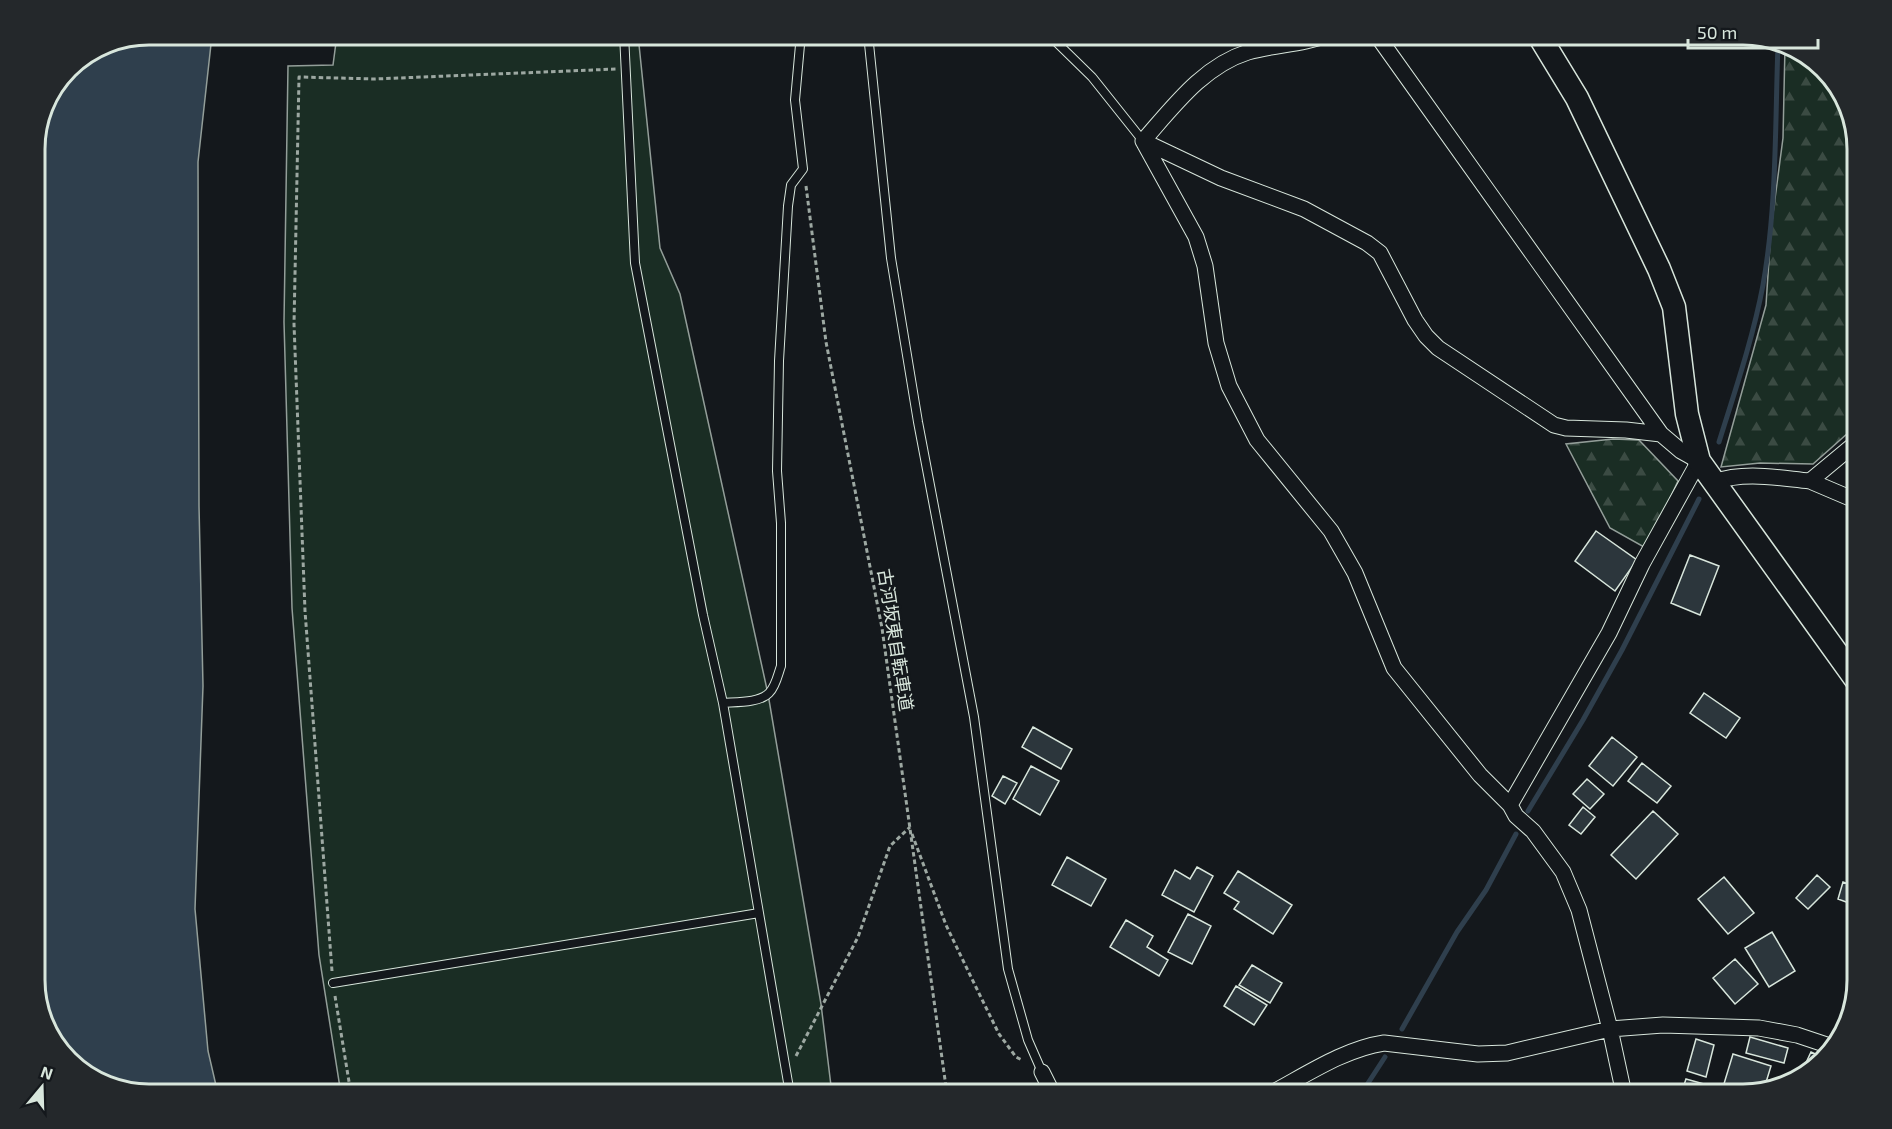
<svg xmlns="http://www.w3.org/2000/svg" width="1892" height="1129" font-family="'Exo 2','Noto Sans JP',sans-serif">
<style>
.grass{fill:#1a2d24;stroke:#939e99;stroke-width:1.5}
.forest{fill:url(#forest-firs);stroke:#939e99;stroke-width:1.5}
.water{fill:#2f3f4d;stroke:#939e99;stroke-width:1.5}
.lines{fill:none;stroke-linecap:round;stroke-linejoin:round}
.stream{stroke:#2f3f4d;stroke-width:5}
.building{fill:#2c363c;stroke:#d8e6dc;stroke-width:1.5}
.lane-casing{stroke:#d8e6dc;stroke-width:10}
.street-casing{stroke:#d8e6dc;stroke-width:17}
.secondary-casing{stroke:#d8e6dc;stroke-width:25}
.path{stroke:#9da8a2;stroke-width:3;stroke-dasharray:4.5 3;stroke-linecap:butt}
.lane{stroke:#14181c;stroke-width:8}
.street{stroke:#14181c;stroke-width:15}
.secondary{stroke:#14181c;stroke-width:22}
.labels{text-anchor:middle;stroke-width:4.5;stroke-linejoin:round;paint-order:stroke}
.street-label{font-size:18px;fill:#d8e6dc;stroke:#14181c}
.rim{fill:none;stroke:#d8e6dc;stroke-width:3}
</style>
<defs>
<pattern id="forest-firs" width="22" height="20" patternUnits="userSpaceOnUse" patternTransform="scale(1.5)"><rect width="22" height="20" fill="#1a2d24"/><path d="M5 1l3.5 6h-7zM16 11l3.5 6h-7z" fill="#3b4b43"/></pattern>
</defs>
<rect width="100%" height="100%" fill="#14181c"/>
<path class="grass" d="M337,35H638L660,248L680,294L768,694L821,1004L832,1094H341L319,955L292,608L284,322L288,66L333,65Z"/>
<path class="forest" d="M1785,46L1801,50L1842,91L1857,142V425L1813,464L1760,463L1721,467L1766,305L1771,229L1783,138Z
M1613,439L1639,440L1678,481L1655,531L1644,547L1610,528L1566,444Z"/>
<path class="water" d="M149,34L212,35L198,162L199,506L203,686L195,909L208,1051L218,1094H149L91,1079L50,1038L35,987V142L68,68L105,43Z"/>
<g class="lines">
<path class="stream" d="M1719,442C1735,391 1753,338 1763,285C1777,206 1775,124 1778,44
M1528,811L1583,720L1622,650L1699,499
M1402,1029L1457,932L1486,890L1516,834
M1361,1094L1385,1057"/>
</g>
<path class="building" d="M1596,531L1637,560L1615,591L1575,561Z
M1690,555L1719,566L1700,615L1671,603Z
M1704,693L1740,718L1726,738L1690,713Z
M1033,727L1072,749L1061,769L1022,747Z
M1612,737L1637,757L1613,786L1589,766Z
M1642,763L1671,786L1657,803L1628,781Z
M1031,766L1059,781L1040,815L1013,799Z
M1003,776L1017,783L1005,804L992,796Z
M1587,779L1604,794L1590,809L1573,794Z
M1583,807L1595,817L1581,834L1569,825Z
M1653,811L1678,834L1636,879L1611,855Z
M1067,857L1106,879L1091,906L1052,885Z
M1197,867L1213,876L1194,912L1162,895L1175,870L1190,879Z
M1238,871L1292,905L1273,934L1234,909L1239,902L1224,893Z
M1817,875L1830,887L1808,909L1796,898Z
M1724,877L1754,913L1728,934L1698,899Z
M1843,882L1857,887V906L1838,899Z
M1188,914L1211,926L1192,964L1168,952Z
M1126,920L1153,936L1147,947L1168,960L1159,976L1110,947Z
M1772,932L1795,971L1769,987L1745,948Z
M1735,959L1758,984L1735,1004L1713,978Z
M1252,965L1282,983L1270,1003L1239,985Z
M1236,986L1267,1005L1254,1025L1224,1006Z
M1750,1037L1788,1048L1784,1063L1746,1053Z
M1696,1039L1714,1045L1706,1077L1687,1071Z
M1811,1052L1822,1057L1798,1080Z
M1733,1054L1771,1066L1764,1089L1745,1094L1723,1087Z
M1686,1079L1704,1084L1701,1094H1681Z"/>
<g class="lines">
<g class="lane-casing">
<path id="lane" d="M624,34L635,263L703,615L723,703L790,1094
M868,34L891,258L918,422L974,717L1008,969L1028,1040L1042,1072
M1048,34L1092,77L1143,141
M723,703C736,702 760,703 769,693C776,686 778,674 781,666V523L777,471L779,361L788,206L791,185L803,169L795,100L801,34
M333,983L759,913"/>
</g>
<g class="street-casing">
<path id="street" d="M1376,34L1661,434L1681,451L1699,461L1642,564L1609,633L1510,805
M1143,141L1196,237L1205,266L1216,343L1229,386L1257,440L1331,531L1355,573L1394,668L1480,775L1510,805L1516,816L1533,831L1563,872L1579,910L1610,1029L1624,1094
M1143,141L1221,178L1304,209L1367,243L1380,253L1415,320L1426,336L1438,348L1554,425L1566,428L1626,430L1661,434
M1143,141C1173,107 1203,66 1248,52C1275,44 1303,45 1329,34
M1810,481L1857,501
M1714,482C1745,471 1778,478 1810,481L1857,442
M1042,1072L1053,1094
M1270,1094C1306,1075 1344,1049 1384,1043L1478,1054L1507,1053L1610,1029L1663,1025L1759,1028L1797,1035L1833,1047"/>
</g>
<g class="secondary-casing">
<path id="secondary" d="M1538,34L1577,98L1659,269L1674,307L1687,414L1699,461L1857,681"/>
</g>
<path class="path" d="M806,186L826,342L882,628L947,1094
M912,834L946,925L971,977L999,1034L1016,1057L1022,1060
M332,971L305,611L294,324L299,77L375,79L616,69
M335,996L351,1094
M796,1056L858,937L890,846L910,827"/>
<use href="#lane" class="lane"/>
<use href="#street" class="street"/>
<use href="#secondary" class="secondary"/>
</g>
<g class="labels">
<g class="street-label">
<text transform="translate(895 640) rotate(81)" y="6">古河坂東自転車道</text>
</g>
</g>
<path d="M0 0H1892V1129H0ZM149 45H1743A104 104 0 0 1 1847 149V980A104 104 0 0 1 1743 1084H149A104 104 0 0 1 45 980V149A104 104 0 0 1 149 45Z" fill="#24282b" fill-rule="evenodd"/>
<path class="rim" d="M149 45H1743A104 104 0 0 1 1847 149V980A104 104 0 0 1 1743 1084H149A104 104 0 0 1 45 980V149A104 104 0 0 1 149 45Z"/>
<g transform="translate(42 1087) rotate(19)" stroke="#14181c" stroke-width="4.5" paint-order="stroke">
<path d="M0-4.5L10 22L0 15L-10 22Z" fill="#d8e6dc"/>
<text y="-9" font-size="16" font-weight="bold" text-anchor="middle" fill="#d8e6dc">N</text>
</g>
<path d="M1688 39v9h130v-9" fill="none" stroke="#d8e6dc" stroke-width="3"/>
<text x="1697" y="39" font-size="18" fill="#d8e6dc" stroke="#14181c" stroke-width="4.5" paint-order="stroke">50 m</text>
</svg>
